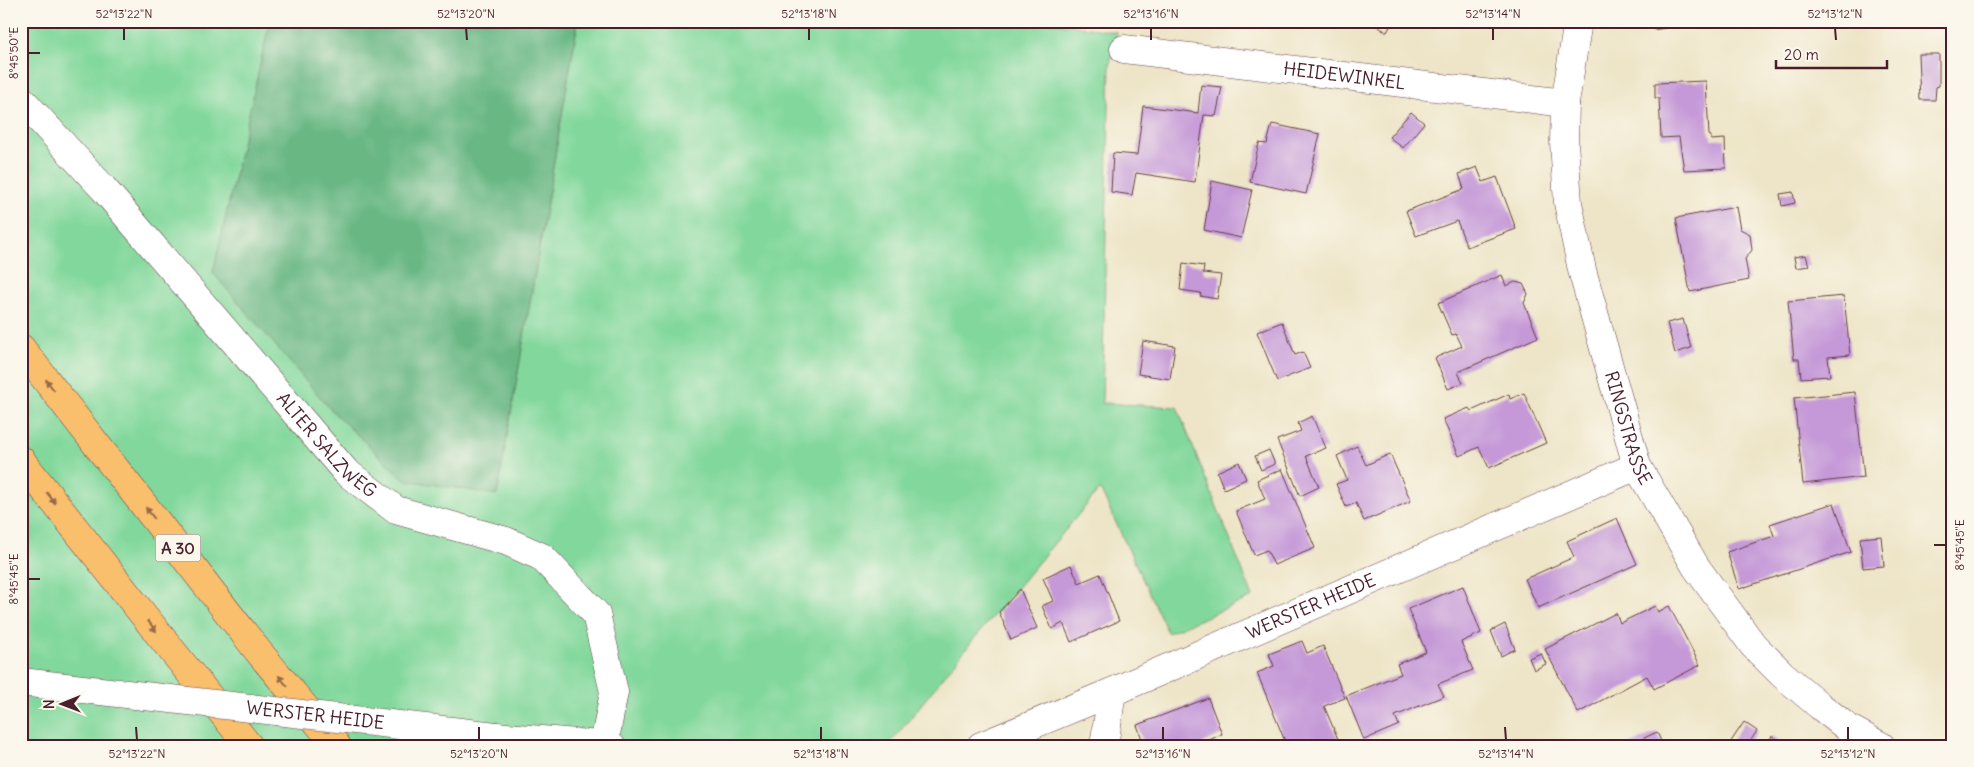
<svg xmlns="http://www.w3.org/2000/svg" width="1974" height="767" font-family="Delius,sans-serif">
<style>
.green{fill:#82d89c;stroke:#667c64}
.forest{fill:#69b884;stroke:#5a6c58}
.building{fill:#c599d8}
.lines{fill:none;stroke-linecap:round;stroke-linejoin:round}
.street-casing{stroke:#633d43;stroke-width:29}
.highway-casing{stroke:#633d43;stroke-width:29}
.street{stroke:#fff;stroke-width:28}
.highway{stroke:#f9bf6d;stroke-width:28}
.street-bridge-casing{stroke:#633d43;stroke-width:29;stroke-linecap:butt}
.street-bridge{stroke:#fff;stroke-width:28}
.oneway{fill:#996749}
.ticks{fill:none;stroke:#4a1f2b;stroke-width:2}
.labels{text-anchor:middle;stroke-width:5;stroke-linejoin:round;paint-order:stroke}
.shield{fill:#fbf7ec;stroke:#7f6065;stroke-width:1}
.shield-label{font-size:16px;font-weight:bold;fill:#4a1f2b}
.street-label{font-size:18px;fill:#4a1f2b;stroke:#fbf7ec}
.neatline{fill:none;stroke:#4a1f2b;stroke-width:2}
.ticks-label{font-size:12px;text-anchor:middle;fill:#4a1f2b}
</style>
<rect width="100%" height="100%" fill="#fbf7ec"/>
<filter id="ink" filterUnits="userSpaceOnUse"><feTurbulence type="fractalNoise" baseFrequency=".02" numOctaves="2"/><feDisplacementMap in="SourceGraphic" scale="10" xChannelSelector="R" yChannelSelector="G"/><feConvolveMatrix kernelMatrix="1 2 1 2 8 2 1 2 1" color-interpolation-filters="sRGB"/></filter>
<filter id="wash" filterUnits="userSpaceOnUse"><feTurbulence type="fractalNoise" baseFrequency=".0096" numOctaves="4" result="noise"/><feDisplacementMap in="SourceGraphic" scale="20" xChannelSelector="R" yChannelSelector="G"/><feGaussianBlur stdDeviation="1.12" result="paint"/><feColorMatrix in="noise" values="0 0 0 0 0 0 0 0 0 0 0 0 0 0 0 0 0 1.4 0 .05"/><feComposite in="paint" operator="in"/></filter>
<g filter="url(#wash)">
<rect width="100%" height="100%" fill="#eee5c8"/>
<path class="green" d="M21,21H270L213,273L497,495L578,21H1043L1117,32L1110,63L1102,403L1177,407L1253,597L1168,633L1100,489L973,640L888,746H21Z"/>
<path class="forest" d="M270,21H578L497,495L405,480L332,411L213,273Z"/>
<g id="blocks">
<path class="building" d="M1368,21H1393L1387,32Z
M1652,21H1697V22L1654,30Z
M1918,54H1939V86L1936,87L1935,100H1920Z
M1706,81L1709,135L1711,136V140L1725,139L1726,168L1684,170L1679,137L1661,138L1659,98H1655V83Z
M1201,85L1222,87L1216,116L1204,115L1195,182L1136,173L1132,195L1111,192L1113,153L1137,155L1143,106L1198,113Z
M1411,112L1424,123L1403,148L1389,137Z
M1272,124L1320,134L1306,194L1250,182L1259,143L1267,144Z
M1477,167L1483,182L1497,177L1516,229L1467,247L1457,221L1416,236L1406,211L1464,189L1459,174Z
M1212,181L1252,190L1241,238L1204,230Z
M1793,192L1795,203L1782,206L1780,194Z
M1736,207L1740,229L1750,234L1752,250L1745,259L1749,280L1690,292L1676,218Z
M1806,255L1809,266L1796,268L1794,257Z
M1183,263L1204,266L1203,273L1221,275L1217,299L1200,296L1201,293L1180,290Z
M1502,275L1506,286L1515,282L1523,284L1528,294L1524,303L1538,337L1458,372L1463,383L1448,389L1435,358L1462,346L1456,334L1452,335L1438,303Z
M1844,296L1850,355L1828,357L1830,376L1801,378L1799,359H1794L1788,301Z
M1683,319L1691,348L1675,353L1667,323Z
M1282,322L1295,355L1303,352L1310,368L1277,381L1257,332Z
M1143,341L1175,346L1170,379L1138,374Z
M1855,392L1864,477L1803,484L1794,398Z
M1524,393L1546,443L1489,468L1479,447L1459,456L1443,419L1469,408L1471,411L1509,394L1510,399Z
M1312,416L1326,448L1306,456L1319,487L1300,496L1277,440L1301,431L1298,423Z
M1357,446L1366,465L1390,454L1411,501L1364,521L1356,503L1346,507L1336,484L1347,480L1337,456Z
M1269,450L1275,464L1261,470L1255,456Z
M1239,462L1246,479L1224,489L1217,472Z
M1282,469L1315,548L1274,565L1267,550L1254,555L1236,511L1265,499L1257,480Z
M1834,503L1851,552L1739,589L1727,552L1774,536L1770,524Z
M1617,518L1637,564L1538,608L1525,579L1574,557L1567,541Z
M1881,536L1884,566L1863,568L1860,538Z
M1071,565L1079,583L1100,574L1119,621L1071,642L1063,623L1052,629L1042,606L1053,601L1043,578Z
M1463,586L1481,633L1461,642L1473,670L1438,684L1444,696L1395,716L1399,725L1364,740L1346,696L1401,674L1397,664L1426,652L1408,609Z
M1020,589L1037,628L1011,640L999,612Z
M1655,606L1658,612L1669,606L1700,665L1654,689L1647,676L1578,713L1545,649L1616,613L1620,623Z
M1505,624L1515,649L1501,656L1491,631Z
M1302,641L1307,653L1323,646L1345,698L1324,706L1341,746H1287L1257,673L1274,666L1269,654Z
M1541,653L1546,664L1534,670L1529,658Z
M1208,698L1222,734L1203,743L1204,746H1133L1143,742L1137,725Z
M1744,722L1757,731L1747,746H1728Z
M1657,732L1663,746H1627Z
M1772,736L1787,746H1765Z"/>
</g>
</g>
<g filter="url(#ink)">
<use href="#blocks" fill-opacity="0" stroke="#633d43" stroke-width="1"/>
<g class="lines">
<g class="street-casing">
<g id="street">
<path id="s1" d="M1578,21L1565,103L1564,142L1568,203L1582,270L1637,466L1696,567L1753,645L1782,674L1820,706L1848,728L1881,746"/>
<path id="s2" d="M1124,49L1565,103"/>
<path id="s3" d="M21,99L103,188L346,472L396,510L506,541L542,557L596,614L614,692L604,745"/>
<path d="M496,736L611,746"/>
<path id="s4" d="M981,746L1112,692L1637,466"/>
<path d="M1104,746L1112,692"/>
</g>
</g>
<g class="highway-casing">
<path id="highway" d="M21,348L258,651L337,746
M21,460L157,632L249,746"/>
</g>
<use href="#street" class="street"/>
<use href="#highway" class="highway"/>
<g class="street-bridge-casing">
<g id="street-bridge">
<path id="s5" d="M21,682L496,736"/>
</g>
</g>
<use href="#street-bridge" class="street-bridge"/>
</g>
<defs><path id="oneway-solid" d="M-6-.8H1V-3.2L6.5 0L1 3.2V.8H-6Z" transform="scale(1.25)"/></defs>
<g class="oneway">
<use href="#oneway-solid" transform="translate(50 385) rotate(-128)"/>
<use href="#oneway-solid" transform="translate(51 498) rotate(52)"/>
<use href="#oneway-solid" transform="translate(150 513) rotate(-128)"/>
<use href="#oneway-solid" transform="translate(152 626) rotate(52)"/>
<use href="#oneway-solid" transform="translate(283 681) rotate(-130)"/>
</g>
</g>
<path class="ticks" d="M124,28V40M466,28L467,40M809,28V40M1151,28V40M1493,28V40M1835,28L1836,40M28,53H40M1934,545H1946M28,579H40M136,727L137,740M479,727V740M821,727V740M1163,727V740M1505,727L1506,740M1848,727V740"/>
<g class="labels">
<rect class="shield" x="155.5" y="534.5" width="45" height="27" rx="4"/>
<g class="shield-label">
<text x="178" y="554">A 30</text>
</g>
<g class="street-label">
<text dy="6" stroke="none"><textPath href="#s2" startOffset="222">HEIDEWINKEL</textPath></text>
<text dy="6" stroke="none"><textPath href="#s1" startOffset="416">RINGSTRASSE</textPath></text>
<text dy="6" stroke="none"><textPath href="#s3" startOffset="462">ALTER SALZWEG</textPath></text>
<text dy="6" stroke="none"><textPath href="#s4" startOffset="358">WERSTER HEIDE</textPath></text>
<text dy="6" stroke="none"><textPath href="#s5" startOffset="296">WERSTER HEIDE</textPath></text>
</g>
</g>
<rect width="1974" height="767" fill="none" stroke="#fbf7ec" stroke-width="55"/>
<g transform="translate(62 704) rotate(269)" stroke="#fbf7ec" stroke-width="4" paint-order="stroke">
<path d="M0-4L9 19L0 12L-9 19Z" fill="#4a1f2b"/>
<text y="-8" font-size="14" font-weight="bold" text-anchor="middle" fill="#4a1f2b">N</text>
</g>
<path d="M1776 60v8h111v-8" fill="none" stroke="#4a1f2b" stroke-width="2.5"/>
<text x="1784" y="60" font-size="15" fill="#4a1f2b" stroke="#fbf7ec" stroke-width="4" paint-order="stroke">20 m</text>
<rect x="28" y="28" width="1918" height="712" class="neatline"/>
<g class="ticks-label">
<text x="124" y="18">52°13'22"N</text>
<text x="466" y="18">52°13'20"N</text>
<text x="809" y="18">52°13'18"N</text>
<text x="1151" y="18">52°13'16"N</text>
<text x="1493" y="18">52°13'14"N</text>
<text x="1835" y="18">52°13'12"N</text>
<text transform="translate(14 53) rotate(-90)" y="4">8°45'50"E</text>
<text transform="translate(1960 545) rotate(-90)" y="4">8°45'45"E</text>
<text transform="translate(14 579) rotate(-90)" y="4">8°45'45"E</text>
<text x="137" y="758">52°13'22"N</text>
<text x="479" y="758">52°13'20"N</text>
<text x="821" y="758">52°13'18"N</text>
<text x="1163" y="758">52°13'16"N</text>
<text x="1506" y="758">52°13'14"N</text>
<text x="1848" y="758">52°13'12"N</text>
</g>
</svg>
